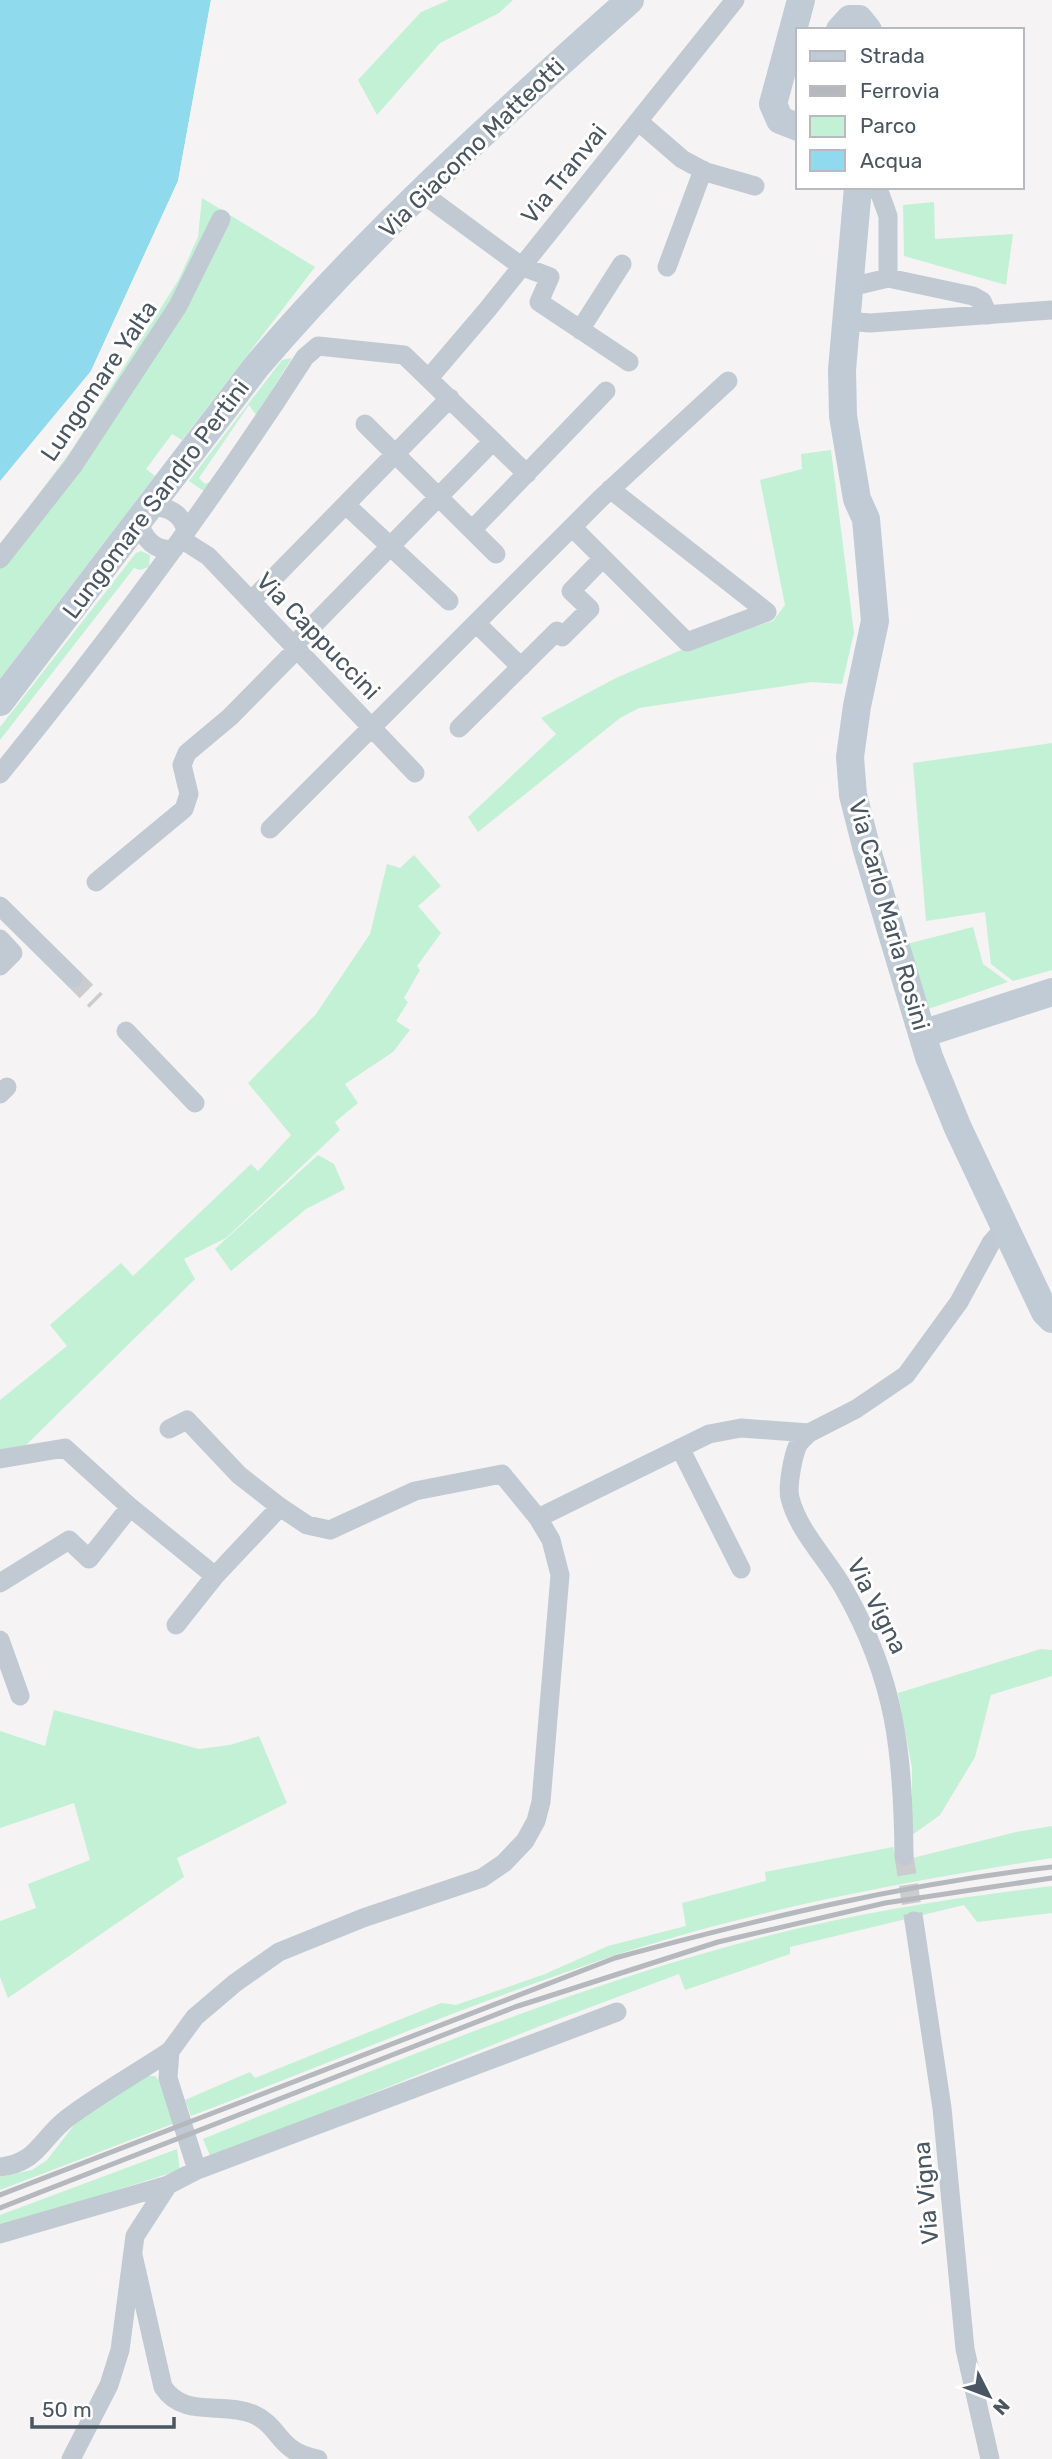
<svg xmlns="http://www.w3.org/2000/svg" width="1052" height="2459" font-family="Rubik,sans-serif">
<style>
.green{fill:#c3f1d5}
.water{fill:#90daee}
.pier{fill:#f5f3f3}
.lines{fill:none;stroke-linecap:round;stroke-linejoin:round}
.street-tunnel{stroke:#caccce;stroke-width:19;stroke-dasharray:19 10;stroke-linecap:butt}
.street{stroke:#c1cad2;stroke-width:19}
.secondary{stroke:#c1cbd6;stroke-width:28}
.rail{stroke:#b5b8bd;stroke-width:5}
.labels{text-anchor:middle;stroke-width:6;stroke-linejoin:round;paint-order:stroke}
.street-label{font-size:24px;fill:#4a5661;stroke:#fff}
</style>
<rect width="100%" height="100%" fill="#f5f3f3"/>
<path class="green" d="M449,0H513L499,13L440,43L377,115L358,80L421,12Z
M202,198L315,267L182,440L172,434L146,469L155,476L0,679V546L73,448L179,279L198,237Z
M934,202L935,239L1013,234L1006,285L904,256L903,205Z
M292,358L256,415L249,405L199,478L205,484L210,482L205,492L189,481L282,360Z
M831,450L854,633L842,684L811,682L639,708L620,718L478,832L468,817L556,734L541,718L616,678L688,647L773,621L785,605L760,480L802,469L801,454Z
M141,551L150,555L149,567L140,570L134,568L0,740V727L136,553Z
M1052,743V970L1013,981L991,964L985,912L926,921L913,763Z
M414,855L441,886L418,906L441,933L417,966L420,970L404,998L408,1002L396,1021L410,1030L393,1052L345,1084L358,1103L335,1122L340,1130L226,1238L184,1259L195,1279L25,1446L0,1451V1400L67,1346L50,1325L121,1263L133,1276L251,1164L258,1171L291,1135L248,1083L316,1014L370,934L387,864L400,868Z
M973,927L983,964L1008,982L928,1009L907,944Z
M318,1155L334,1164L345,1189L306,1209L231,1271L215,1249Z
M1041,1649L1052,1650V1676L991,1695L975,1757L940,1815L912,1835V1768L898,1693Z
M54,1710L199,1749L230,1745L259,1736L287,1803L177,1858L184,1877L8,1998L0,1977V1921L36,1908L28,1884L90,1860L74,1803L0,1828V1731L45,1746Z
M1052,1826V1858C905,1882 755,1909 613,1956C470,2004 331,2062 191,2116L185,2100L250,2072L255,2078L441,2003L456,2005L545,1974L608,1946L686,1926L682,1903L766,1881L765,1872L893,1847L897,1862L1016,1832Z
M1052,1886V1913L977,1922L964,1905L790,1947V1954L685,1990L679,1974L540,2026L211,2158L203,2139C389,2064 575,1985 771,1935C862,1912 958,1897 1052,1886Z
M143,2076H155L163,2086L175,2123L0,2190V2177L32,2170L47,2160L82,2115Z
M177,2149L180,2170L0,2227V2215Z"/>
<path class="water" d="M0,0H211L178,181L91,371L0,481Z"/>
<path class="pier" d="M211,0H214L182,183L94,373L0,485L91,371L178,181Z"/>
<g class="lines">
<path class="street-tunnel" d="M73,978L96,1001
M904,1856L914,1921"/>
<path class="street" d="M638,121L682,159L706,172L755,186
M865,187L879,191L888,216V278L973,296L982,301L988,315
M423,194L521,266L550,277L539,302L629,362
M667,267L703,170
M849,284H863L888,278
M846,321L870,323L1052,310
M580,330L622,264
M429,378L487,310L735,0
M365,424L496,554
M346,505L449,601
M150,507C168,506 182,513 186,531
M139,522C144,539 155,552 174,549
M572,527L687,642L767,612L610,489
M472,530L606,391
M181,539L208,556L415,773
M0,559L73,466L178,306L221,219
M251,601L450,398
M476,623L521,667
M294,645L493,441
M459,728L557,631L562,637L590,609L571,591L603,558
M0,774C109,640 212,502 305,357L318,346L404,355L527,474
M270,829L600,499L728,381
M96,882L184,809L189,794L182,765L187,753L230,717L297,649
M0,906L73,978
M0,939L13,953L0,966
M126,1031L195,1103
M0,1094L7,1087
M169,1429L187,1420L239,1475L280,1507L307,1525L330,1530L415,1491L502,1474L538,1518
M809,1433C805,1437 800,1441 798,1445C793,1455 787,1487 790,1498C798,1531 828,1560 844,1589C896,1680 903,1753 904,1856
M680,1448L741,1569
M0,1459L65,1448L130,1507L215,1576L280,1507
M0,1583L69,1540L89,1559L130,1507
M176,1625L215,1576
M0,1640L20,1696
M914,1921L942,2108L965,2349L990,2459
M0,2167C39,2163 42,2136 69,2117C101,2093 137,2073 170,2051
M197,2170L168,2078L170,2051L195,2017L235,1983L279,1952L363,1918L482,1878L504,1863L525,1841L536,1821L541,1802L560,1575L551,1540L538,1518L709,1434L741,1428L809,1433L856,1409L906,1375L959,1302L991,1243L1005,1227
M0,2234L168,2185L197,2170L617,2012
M133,2255L163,2387C184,2419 222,2401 253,2414C282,2427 277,2452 318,2459
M71,2459L109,2385L120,2350L135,2236L168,2185"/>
<path class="secondary" d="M840,30L850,19H859L868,30
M798,127L780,120L773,104L801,0
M858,187L842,370L843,416L857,499L866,519L875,621L857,706L850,757L853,795L867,850L929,1057L958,1128L1045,1312L1052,1319
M0,702L256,367C369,234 500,116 630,0
M922,1034L1052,992"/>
<path class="rail" d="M0,2195L615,1958C759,1919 903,1884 1052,1867
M0,2208L515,2007L718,1942L885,1903L1052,1878"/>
</g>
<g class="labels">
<g class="street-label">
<text transform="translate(472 148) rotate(-44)" y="8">Via Giacomo Matteotti</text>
<text transform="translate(564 174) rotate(-51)" y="8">Via Tranvai</text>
<text transform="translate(99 381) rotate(-56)" y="8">Lungomare Yalta</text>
<text transform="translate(156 499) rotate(-53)" y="8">Lungomare Sandro Pertini</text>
<text transform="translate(318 636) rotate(46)" y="8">Via Cappuccini</text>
<text transform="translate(889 915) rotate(74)" y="8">Via Carlo Maria Rosini</text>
<text transform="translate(877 1606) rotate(63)" y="8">Via Vigna</text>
<text transform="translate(926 2193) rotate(-95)" y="8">Via Vigna</text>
</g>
</g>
<rect x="796" y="28" width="228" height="161" fill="#ffffff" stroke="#b7bbc0" stroke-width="2"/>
<rect x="810" y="51" width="35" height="10" fill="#c1cbd6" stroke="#b7bbc0" stroke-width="2"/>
<text x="860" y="63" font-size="21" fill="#4a5661">Strada</text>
<rect x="810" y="86" width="35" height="10" fill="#b5b8bd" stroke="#b7bbc0" stroke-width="2"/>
<text x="860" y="98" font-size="21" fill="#4a5661">Ferrovia</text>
<rect x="810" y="116" width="35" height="21" fill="#c3f1d5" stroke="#b7bbc0" stroke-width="2"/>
<text x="860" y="133" font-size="21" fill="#4a5661">Parco</text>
<rect x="810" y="150" width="35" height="21" fill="#90daee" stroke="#b7bbc0" stroke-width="2"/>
<text x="860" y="168" font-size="21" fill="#4a5661">Acqua</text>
<g transform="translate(989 2396) rotate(132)" stroke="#ffffff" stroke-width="5" paint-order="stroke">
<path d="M0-5L12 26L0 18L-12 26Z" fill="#4a5661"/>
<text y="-10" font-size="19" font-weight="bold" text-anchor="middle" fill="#4a5661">N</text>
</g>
<path d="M32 2417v10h142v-10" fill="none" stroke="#4a5661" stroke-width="3.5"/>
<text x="42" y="2417" font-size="21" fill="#4a5661" stroke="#ffffff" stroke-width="5" paint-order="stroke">50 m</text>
</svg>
